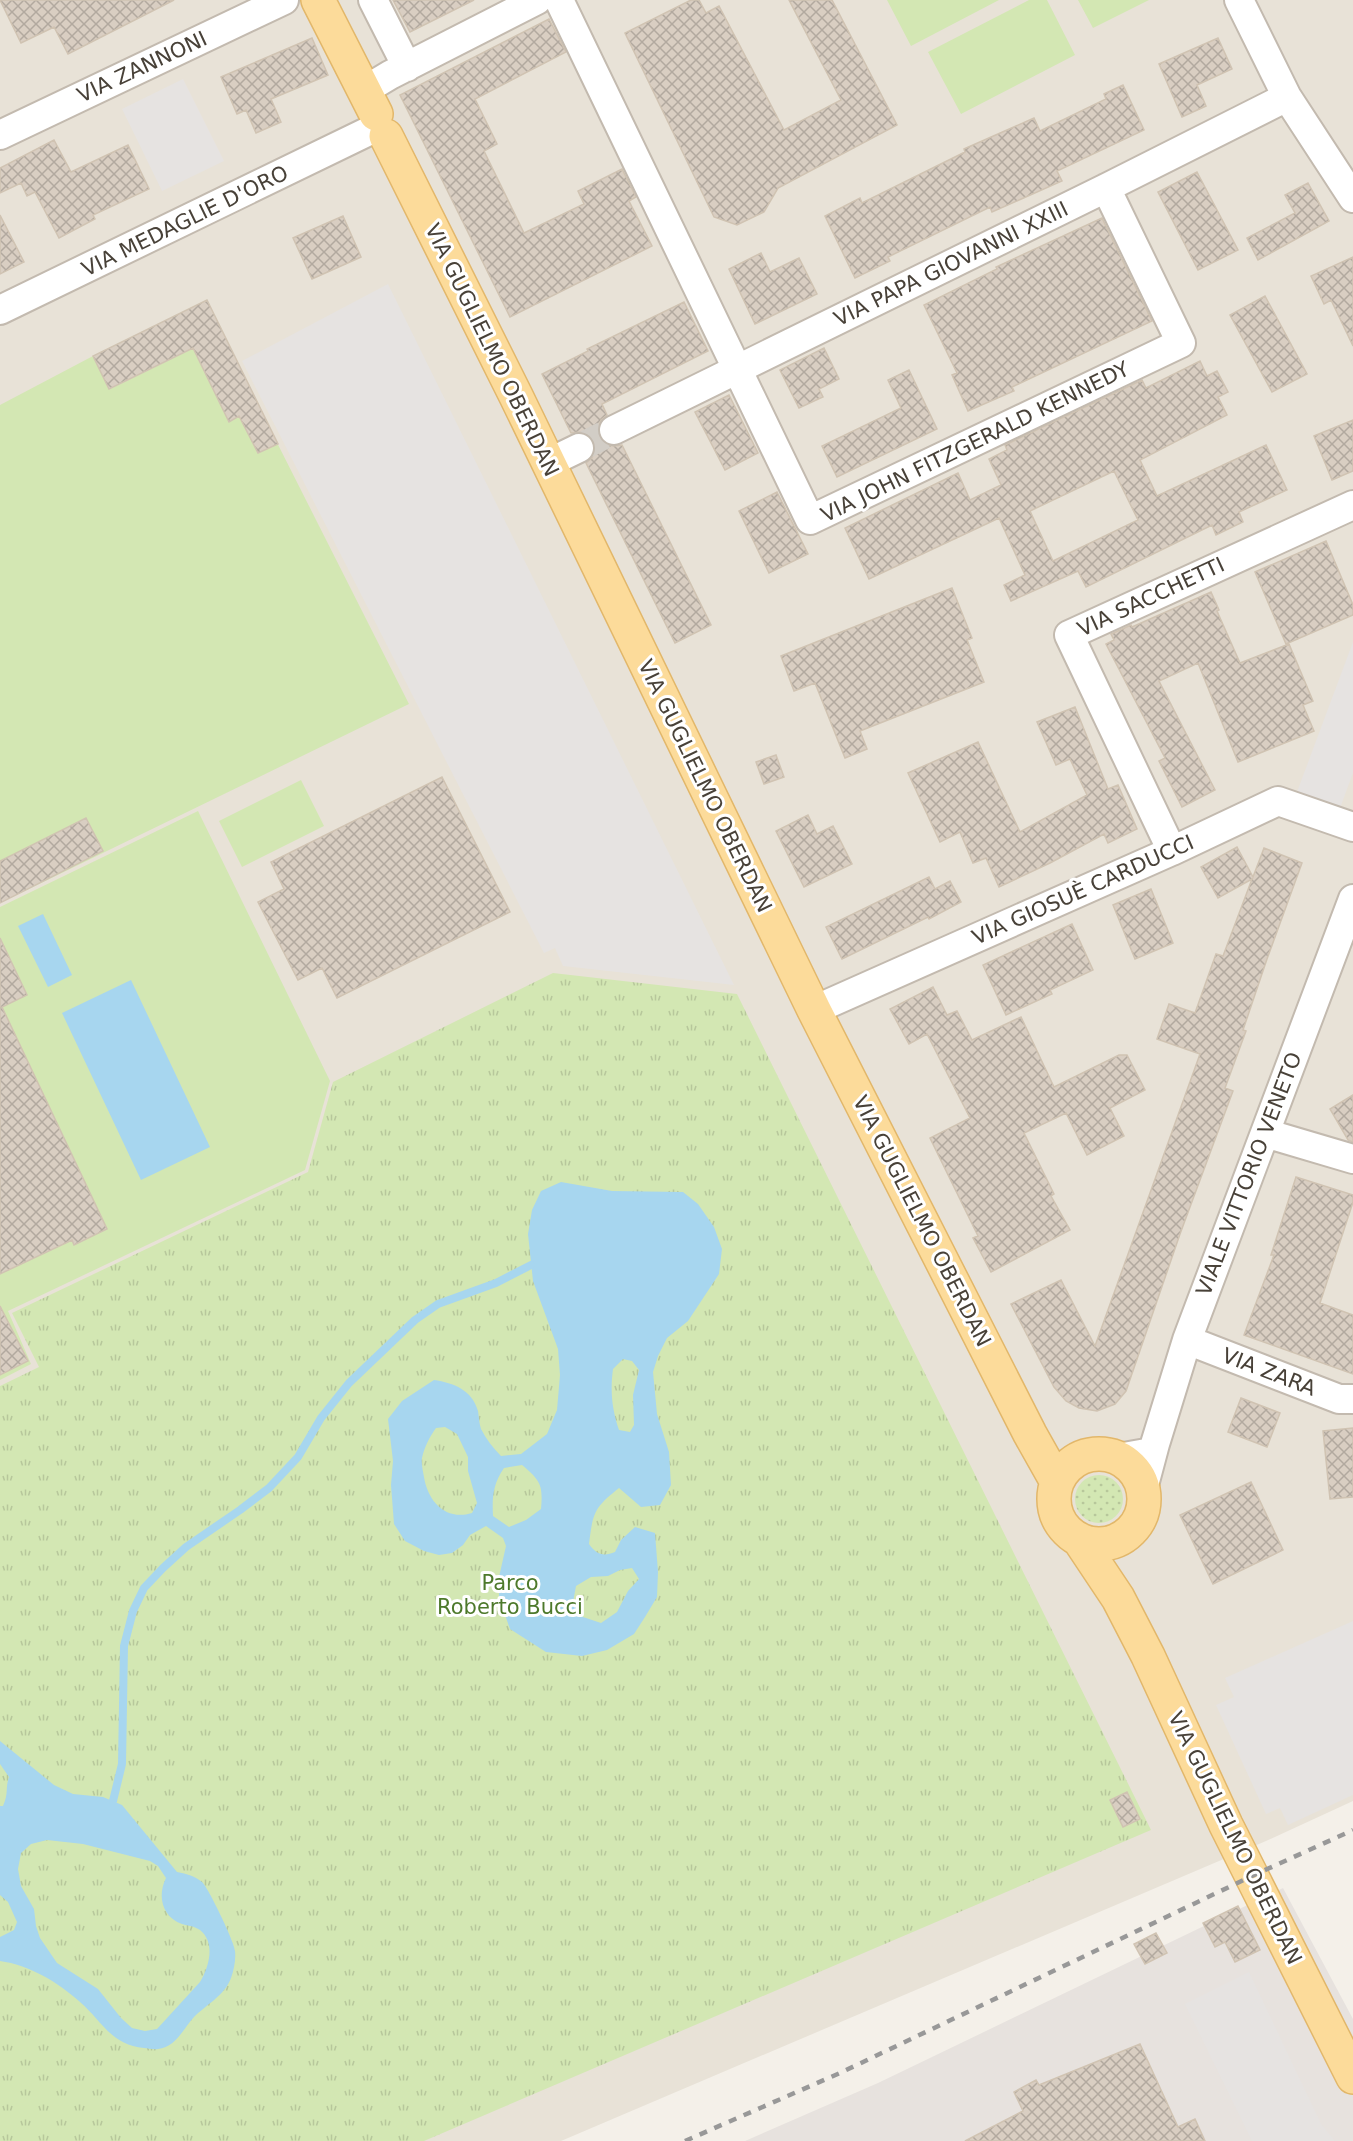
<svg xmlns="http://www.w3.org/2000/svg" width="1353" height="2141" font-family="'DejaVu Sans',sans-serif">
<style>
.residential{fill:#e8e2d7}
.industrial{fill:#e7e2de}
.grass{fill:url(#grass-dots)}
.park{fill:url(#park-tufts)}
.pitch{fill:#d3e7b3}
.parking{fill:#e6e3e1}
.water{fill:#a7d6ef;fill-rule:evenodd}
.lines{fill:none;stroke-linecap:round;stroke-linejoin:round}
.stream{stroke:#a7d6ef;stroke-width:8}
.building{fill:url(#building-cross-hatch);stroke:#d0c3b2;stroke-width:1.5;fill-rule:evenodd}
.minor-tunnel{stroke:#d2cdc6;stroke-width:28;stroke-dasharray:28 14;stroke-linecap:butt}
.minor-casing{stroke:#c3baaf;stroke-width:32}
.major-casing{stroke:#e2b76a;stroke-width:36}
.minor{stroke:#fff;stroke-width:28}
.major{stroke:#fcdb9a;stroke-width:33}
.rail{stroke:#989898;stroke-width:4.5;stroke-dasharray:8 8;stroke-linecap:butt}
.labels{text-anchor:middle;stroke-width:6;stroke-linejoin:round;paint-order:stroke}
.street-label{font-size:21px;fill:#484138;stroke:#fff}
.park-label{font-size:21px;fill:#4d792b;stroke:#fff}
</style>
<defs>
<pattern id="grass-dots" width="8" height="8" patternUnits="userSpaceOnUse" patternTransform="scale(1.5)"><rect width="8" height="8" fill="#d3e7b3"/><path d="M2 2h.1M6 6h.1" fill="none" stroke="#b7c79b" stroke-width="1.8" stroke-linecap="round"/></pattern>
<pattern id="park-tufts" width="24" height="20" patternUnits="userSpaceOnUse" patternTransform="scale(1.5)"><rect width="24" height="20" fill="#d3e7b3"/><path d="M3 7l-1-3M5 7V3M7 7l1-3M15 17l-1-3M17 17v-4M19 17l1-3" fill="none" stroke="#b7c79b"/></pattern>
<pattern id="building-cross-hatch" width="8" height="8" patternUnits="userSpaceOnUse" patternTransform="scale(1.5)"><rect width="8" height="8" fill="#d9cec2"/><path d="M0 0l8 8M0 8l8-8" fill="none" stroke="#b2a99f"/></pattern>
</defs>
<rect width="100%" height="100%" fill="#f4f0e9"/>
<path class="residential" d="M0,0H1353V1801L1266,1841L561,2141H0Z"/>
<path class="industrial" d="M1283,1888L1353,2019V2141H745L878,2083Z"/>
<path class="grass" d="M1075 1499a24 24 0 1 1 48 0a24 24 0 1 1-48 0Z"/>
<path class="park" d="M553,973L737,994L1151,1830L424,2141H0V1386L39,1367L12,1313L308,1172L333,1082Z"/>
<path class="pitch" d="M887,0H999L911,46Z
M1029,0H1047L1075,55L961,114L928,52Z
M1078,0H1149L1093,28Z
M198,346V359L229,421L259,407L409,704L0,903V405L93,356L110,389Z
M301,780L324,826L242,867L219,821Z
M198,811L330,1081L305,1170L8,1311L31,1364L0,1380V907Z"/>
<path class="parking" d="M183,79L224,161L162,191L122,109Z
M388,284L458,426L734,985L563,966L555,948L544,953L242,361Z
M1353,642V773L1340,808L1297,792Z
M1353,1621V1795L1288,1825L1280,1808L1266,1814L1216,1705L1234,1697L1225,1678Z
M1249,1972L1321,2124L1335,2141H1252L1185,2004Z"/>
<path class="water" d="M43,914L72,975L48,987L18,926Z
M131,980L210,1147L141,1180L62,1013Z
M561,1182L612,1191L683,1192L698,1204L714,1227L722,1249L719,1274L688,1321L667,1338L658,1356L653,1372L657,1414L669,1452L671,1485L660,1505L641,1507L619,1488C594,1508 593,1512 589,1544C596,1554 603,1557 615,1552L621,1540L635,1527L655,1533L658,1572L657,1597L645,1617L634,1634L607,1650L582,1656L546,1652L510,1629L499,1598V1577L506,1546L503,1538L486,1526L470,1535L463,1545L452,1553L439,1555L424,1551L405,1541L394,1524L391,1485L393,1461L388,1419L402,1401L434,1380C454,1383 472,1390 478,1411C479,1417 479,1423 481,1429C486,1439 493,1448 501,1456L521,1454L547,1434L557,1410L560,1375L558,1349L533,1281L528,1234L532,1210L541,1191ZM623,1359L632,1361L639,1370L633,1395L634,1425L630,1432L619,1430C612,1410 610,1391 613,1369ZM445,1427L457,1434L468,1457V1471L477,1503L472,1513C446,1521 428,1502 424,1477C423,1471 421,1463 422,1458C424,1448 430,1436 436,1428ZM522,1465C541,1481 543,1485 541,1509L526,1520L509,1527L493,1516C492,1497 493,1484 504,1468ZM632,1568L639,1579L628,1591L617,1612L601,1623L583,1617L573,1602L576,1586L591,1577L608,1576L620,1570Z
M0,1741L54,1785L73,1794L103,1797L122,1805L177,1872C187,1874 195,1876 202,1882C208,1887 235,1943 235,1951C236,1959 234,1970 231,1978C225,1995 206,2005 194,2017C183,2029 176,2047 158,2049C154,2050 148,2048 144,2048C111,2045 102,2021 80,2002C58,1982 29,1965 0,1961V1937L14,1930L17,1922L8,1902L0,1895V1806H3C9,1793 5,1788 9,1777L0,1764ZM47,1840L83,1844L150,1861L158,1866L166,1878C157,1896 162,1917 182,1924C189,1926 194,1926 200,1930C216,1943 209,1967 200,1982L157,2029L145,2031L132,2028L121,2018L98,1989L57,1963L40,1938L36,1926L34,1909L21,1886L18,1869L21,1853L31,1844Z"/>
<g class="lines">
<path class="stream" d="M113,1801L122,1764L124,1646L133,1611L144,1588L163,1568L186,1547L240,1510L269,1488L298,1457L321,1418L349,1383L415,1320L438,1304L496,1283L531,1265"/>
</g>
<path class="building" d="M0,0H174L68,54L54,27L21,43Z
M393,0H474L410,32Z
M691,0H699L706,13L719,6L784,130L841,100L789,0H832L897,125L778,188L764,212L737,225L714,217L625,33Z
M549,19L566,52L475,99L497,144L484,151L524,233L584,204L578,191L622,169L636,197L629,201L652,246L510,317L400,95Z
M312,38L328,75L271,99L281,122L256,133L246,110L237,114L221,77Z
M1218,38L1232,69L1197,85L1206,106L1182,117L1159,64Z
M1123,85L1144,130L1057,171L1062,181L992,212L990,207L888,257L890,261L855,278L825,216L860,198L862,203L965,152L964,149L1034,118L1040,131L1106,99L1104,94Z
M54,140L71,172L128,145L149,189L93,215L95,219L59,238L35,192L27,196L21,183L0,193V168Z
M1197,172L1238,250L1198,270L1158,192Z
M1308,183L1329,221L1258,260L1247,238L1295,213L1285,195Z
M0,215L24,262L0,274Z
M343,216L361,257L312,279L293,238Z
M1102,218L1152,321L1012,387L1014,391L968,411L952,375L957,373L924,305L997,269L996,267Z
M761,253L770,272L799,258L817,294L755,324L729,269Z
M1353,257V346L1331,300L1324,304L1311,276Z
M1265,296L1307,374L1272,392L1230,315Z
M207,300L278,444L258,453L239,416L229,422L193,348L109,389L93,356Z
M684,302L708,351L602,404L607,415L601,420L598,429L600,438L605,444L613,446L622,445L711,625L675,643L586,463L592,458L595,450L594,440L588,434L581,432L571,433L542,374L588,351L587,349Z
M824,348L839,379L819,389L823,397L799,408L780,370Z
M1200,361L1207,376L1217,371L1228,392L1218,397L1227,415L1140,460L1157,496L1266,445L1287,490L1239,512L1243,522L1216,535L1212,525L1086,587L1078,571L1011,601L1004,585L1025,575L999,518L869,579L845,528L958,473L970,500L1001,485L989,459L1007,450L1005,445L1142,380L1146,388ZM1114,471L1138,520L1053,561L1030,511Z
M909,370L937,429L837,477L822,446L901,408L888,380Z
M729,395L758,453L725,470L695,412Z
M1353,420V471L1332,480L1314,436Z
M777,492L808,554L769,573L739,511Z
M1326,541L1353,605V615L1286,644L1255,572Z
M952,588L972,638L967,640L984,682L860,731L867,749L845,758L815,683L794,691L781,656Z
M1211,592L1219,610L1217,611L1240,663L1289,644L1313,701L1303,705L1314,731L1238,762L1198,663L1159,681L1215,790L1182,807L1159,761L1165,758L1106,644L1114,640L1111,634L1131,625L1132,627Z
M1075,707L1108,789L1118,785L1137,829L1108,843L1104,834L1050,863L999,887L986,858L973,863L960,832L940,842L908,773L978,742L1020,832L1087,795L1070,759L1056,765L1037,722Z
M776,755L784,777L764,784L756,762Z
M442,777L510,912L337,998L322,968L298,980L258,902L284,889L271,862Z
M808,815L817,834L833,826L852,864L804,887L776,831Z
M86,818L103,851L0,903V861Z
M1237,847L1253,877L1264,848L1302,863L1267,959L1243,1030L1246,1031L1225,1088L1233,1091L1180,1234L1126,1391L1115,1404L1097,1411L1079,1408L1066,1401L1054,1387L1011,1304L1061,1280L1095,1346L1200,1054L1157,1039L1169,1004L1195,1013L1216,954L1223,956L1252,879L1218,898L1201,867Z
M929,877L935,889L950,881L961,902L929,919L928,917L842,959L826,927Z
M1151,889L1173,943L1135,959L1113,905Z
M1072,924L1093,970L1050,990L1052,994L1006,1015L983,965Z
M0,938L27,995L2,1007L107,1229L74,1245L72,1240L0,1274Z
M933,987L947,1015L957,1011L972,1040L1021,1017L1054,1087L1119,1055H1127L1145,1090L1110,1108L1124,1136L1087,1155L1066,1113L1024,1133L1054,1194L1051,1196L1070,1230L991,1272L973,1238L978,1236L930,1138L970,1118L927,1034L909,1044L890,1009Z
M1353,1095V1142L1348,1140L1330,1109Z
M1296,1177L1353,1195V1202L1320,1303L1353,1315V1374L1244,1335L1274,1255H1271Z
M0,1306L28,1361L0,1375Z
M1241,1398L1280,1413L1267,1447L1228,1432Z
M1353,1428V1497L1330,1499L1323,1431Z
M1251,1482L1283,1550L1213,1584L1180,1515Z
M1127,1792L1140,1819L1123,1827L1110,1800Z
M1238,1906L1260,1950L1235,1962L1225,1942L1215,1947L1203,1923Z
M1156,1933L1167,1953L1145,1964L1134,1944Z
M1140,2044L1178,2127L1195,2119L1205,2141H965L1023,2111L1014,2092L1036,2080L1039,2085Z"/>
<g class="lines">
<path class="minor-tunnel" d="M579,448L614,430"/>
<g class="minor-casing">
<path id="minor" d="M373,0L407,67
M559,0L810,520L1181,343L1106,188
M1239,0L1287,97L1353,198
M365,90L390,75L537,0
M0,135L284,0
M0,310L369,131
M614,430L1106,188L1287,97
M548,463L579,448
M1172,851L1069,635L1353,505
M814,1010L1172,851L1278,801L1353,827
M1265,1133L1353,1159
M1187,1340L1339,1399H1353
M1118,1458L1152,1452
M1143,1489L1155,1444L1187,1340L1353,899"/>
</g>
<g class="major-casing">
<path id="major" d="M318,0L376,114
M386,136L516,396L814,1010L1030,1434L1057,1482
M1054 1499a45 45 0 1 1 90 0a45 45 0 1 1-90 0Z
M1080,1541L1118,1598L1148,1656L1226,1825L1353,2077"/>
</g>
<use href="#minor" class="minor"/>
<use href="#major" class="major"/>
<path class="rail" d="M685,2141L840,2073L1252,1876L1353,1830"/>
</g>
<g class="labels">
<g class="street-label">
<text transform="translate(142 67) rotate(-25)" y="7">VIA ZANNONI</text>
<text transform="translate(185 221) rotate(-26)" y="7">VIA MEDAGLIE D'ORO</text>
<text transform="translate(951 264) rotate(-26)" y="7">VIA PAPA GIOVANNI XXIII</text>
<text transform="translate(492 350) rotate(64)" y="7">VIA GUGLIELMO OBERDAN</text>
<text transform="translate(975 442) rotate(-26)" y="7">VIA JOHN FITZGERALD KENNEDY</text>
<text transform="translate(1151 597) rotate(-25)" y="7">VIA SACCHETTI</text>
<text transform="translate(705 786) rotate(64)" y="7">VIA GUGLIELMO OBERDAN</text>
<text transform="translate(1083 890) rotate(-24)" y="7">VIA GIOSUÈ CARDUCCI</text>
<text transform="translate(1249 1174) rotate(-69)" y="7">VIALE VITTORIO VENETO</text>
<text transform="translate(922 1221) rotate(63)" y="7">VIA GUGLIELMO OBERDAN</text>
<text transform="translate(1269 1372) rotate(21)" y="7">VIA ZARA</text>
<text transform="translate(1235 1838) rotate(64)" y="7">VIA GUGLIELMO OBERDAN</text>
</g>
<g class="park-label">
<text x="510" y="1590">Parco<tspan x="510" dy="24">Roberto Bucci</tspan></text>
</g>
</g>
</svg>
